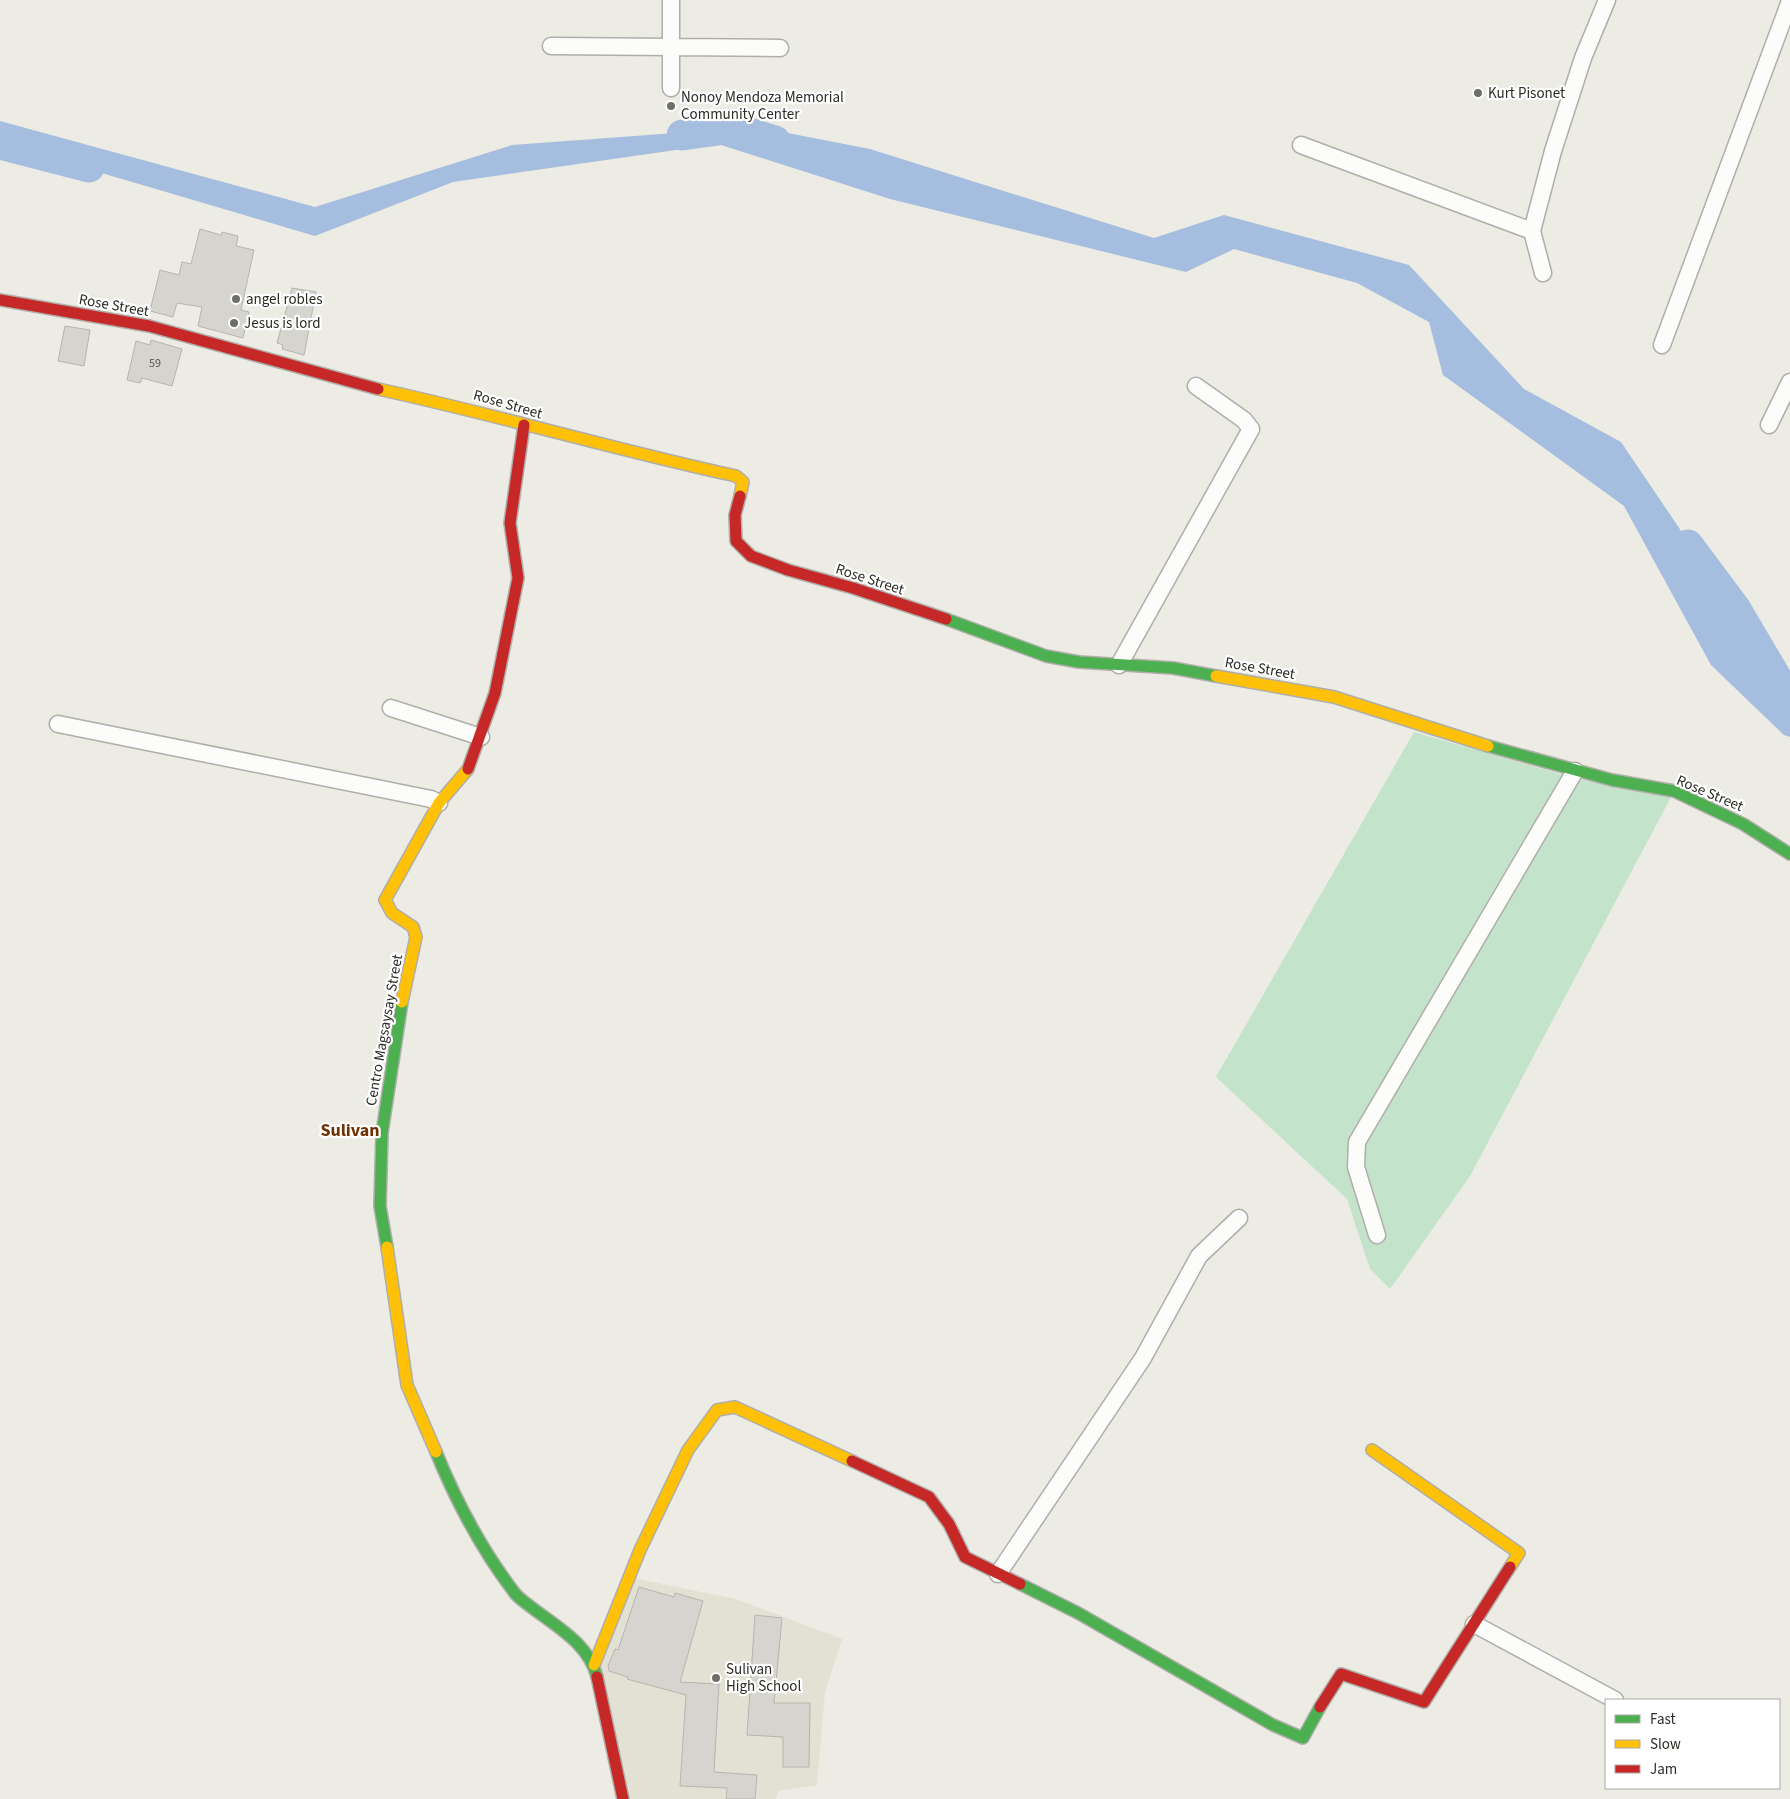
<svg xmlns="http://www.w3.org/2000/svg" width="1790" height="1799" font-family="'Source Sans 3',sans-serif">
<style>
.built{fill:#e3e1d3}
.green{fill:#c4e3cb}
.water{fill:#a5bddf}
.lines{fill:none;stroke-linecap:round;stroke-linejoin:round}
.river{stroke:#a5bddf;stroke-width:31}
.building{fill:#d5d4ce;stroke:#b5b4af}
.street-casing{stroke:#afaea9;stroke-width:19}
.fast-casing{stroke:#afaea9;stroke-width:14}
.slow-casing{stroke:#afaea9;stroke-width:14}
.jam-casing{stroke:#afaea9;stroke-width:14}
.street{stroke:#fcfcfb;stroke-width:16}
.fast{stroke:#4caf50;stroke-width:11}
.slow{stroke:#ffc107;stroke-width:11}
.jam{stroke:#c62828;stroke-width:11}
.poi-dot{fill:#6f6e68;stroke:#fff;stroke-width:2}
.labels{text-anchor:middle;stroke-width:4.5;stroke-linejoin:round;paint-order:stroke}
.number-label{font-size:12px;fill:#565550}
.poi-label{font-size:15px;fill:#2c2b26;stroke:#fff;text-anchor:start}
.street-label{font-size:15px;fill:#2c2b26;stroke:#fff}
.quarter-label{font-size:18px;font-weight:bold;fill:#6e3203;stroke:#fff}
</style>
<rect width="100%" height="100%" fill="#ecebe4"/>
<path class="built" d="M632,1578L736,1599L842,1639L825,1692L817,1785L778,1791L776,1799H631L599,1664Z"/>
<path class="green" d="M1414,732L1563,775L1351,1138L1373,1241L1385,1234L1363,1166L1364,1143L1579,779L1671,797L1470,1176L1390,1289L1370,1269L1347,1199L1216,1077Z"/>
<path class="water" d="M0,121L315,207L512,145L757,127L870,149L1154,238L1224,215L1409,265L1524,389L1621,442L1790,692V737L1784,735L1711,665L1624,506L1443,375L1429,322L1357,283L1234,249L1186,272L890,199L718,144L453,182L315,236L0,143Z"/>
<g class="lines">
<path class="river" d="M682,135L733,128L775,141
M0,144L89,167
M1688,545L1735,608L1790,701"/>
</g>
<path class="building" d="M200,229L221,235L222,232L238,236L236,246L254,250L241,310L249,312L243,338L198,326L202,307L177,303L173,317L150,311L160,270L179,275L182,262L191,264Z
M292,288L316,292L304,355L282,349L283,345L277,343Z
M65,326L90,330L84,366L58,361Z
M151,340L182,349L172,386L142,378L140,383L127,380L136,341L150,345Z
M639,1587L674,1597L675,1593L703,1601L680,1682L719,1684L714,1772L757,1775L755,1799H726L727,1788L680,1786L686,1695L627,1679L628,1677L609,1671L608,1666L615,1649L618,1650Z
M755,1615L782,1618L774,1703H810L809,1767H783V1737L747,1735Z"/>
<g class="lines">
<g class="street-casing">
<path id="street" d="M671,0V88
M551,46L780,48
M1301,145L1532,231
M1543,273L1532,231L1553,151L1583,58L1607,0
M1662,345L1790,1
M1769,425L1790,382
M1119,665L1251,429L1244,420L1196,386
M391,708L481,737
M58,724L431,799L439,803
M1377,1235L1356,1167L1357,1142L1575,771
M998,1574L1143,1358L1199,1256L1239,1218
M1474,1624L1615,1700"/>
</g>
<g class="fast-casing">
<path id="fast" d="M946,619L1046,656L1079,662L1173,668L1216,676
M1488,746L1612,780L1674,791L1743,824L1790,854
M387,1247L380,1206L382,1133L402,1002
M436,1452C456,1501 482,1550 514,1592C518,1598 525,1602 531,1607C557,1627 589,1644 597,1677
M1020,1584L1078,1613L1273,1725L1303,1738L1320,1707"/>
</g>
<g class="slow-casing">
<path id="slow" d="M378,389C498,415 616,450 736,476L743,482L740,496
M1216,676L1334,697L1488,746
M402,1002L416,937L413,927L392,913L385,900L439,803L468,769
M387,1247L407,1385L436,1452
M1372,1450L1519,1553L1510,1567
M594,1665L640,1550L688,1450L717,1410L735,1407L852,1461"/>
</g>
<g class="jam-casing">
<path id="jam" d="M0,300L149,326L378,389
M740,496L735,515L736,541L751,556L788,570L853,588L946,619
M468,769L495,693L518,578L510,523L524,425
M852,1461L929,1497L949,1524L965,1557L1020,1584
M597,1677L623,1799
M1320,1707L1341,1674L1424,1702L1510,1567"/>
</g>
<use href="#street" class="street"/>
<use href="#fast" class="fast"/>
<use href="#slow" class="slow"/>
<use href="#jam" class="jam"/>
</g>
<g class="poi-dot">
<circle cx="1478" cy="93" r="5"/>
<circle cx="671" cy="106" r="5"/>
<circle cx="236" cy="299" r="5"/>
<circle cx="234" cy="323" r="5"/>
<circle cx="716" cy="1678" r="5"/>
</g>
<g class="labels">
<g class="number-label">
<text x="155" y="367">59</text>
</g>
<g class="poi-label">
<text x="1488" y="98">Kurt Pisonet</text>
<text x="681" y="102">Nonoy Mendoza Memorial<tspan x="681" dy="17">Community Center</tspan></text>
<text x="246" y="304">angel robles</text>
<text x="244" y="328">Jesus is lord</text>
<text x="726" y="1674">Sulivan<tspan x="726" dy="17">High School</tspan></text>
</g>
<g class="street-label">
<text transform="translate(114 305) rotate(10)" y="5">Rose Street</text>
<text transform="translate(508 404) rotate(16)" y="5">Rose Street</text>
<text transform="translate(870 579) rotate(18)" y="5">Rose Street</text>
<text transform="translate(1260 668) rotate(10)" y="5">Rose Street</text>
<text transform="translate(1710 793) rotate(23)" y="5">Rose Street</text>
<text transform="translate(384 1030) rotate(-80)" y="5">Centro Magsaysay Street</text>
</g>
<g class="quarter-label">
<text x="350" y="1136">Sulivan</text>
</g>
</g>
<rect x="1605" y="1699" width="175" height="90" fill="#ffffff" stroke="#abaaa8"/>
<rect x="1615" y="1715" width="25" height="8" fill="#4caf50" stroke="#abaaa8"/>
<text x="1650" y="1724" font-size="15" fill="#2c2b26">Fast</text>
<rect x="1615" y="1740" width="25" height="8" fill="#ffc107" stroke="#abaaa8"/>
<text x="1650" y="1749" font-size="15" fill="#2c2b26">Slow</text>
<rect x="1615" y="1765" width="25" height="8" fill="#c62828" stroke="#abaaa8"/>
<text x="1650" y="1774" font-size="15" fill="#2c2b26">Jam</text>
</svg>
